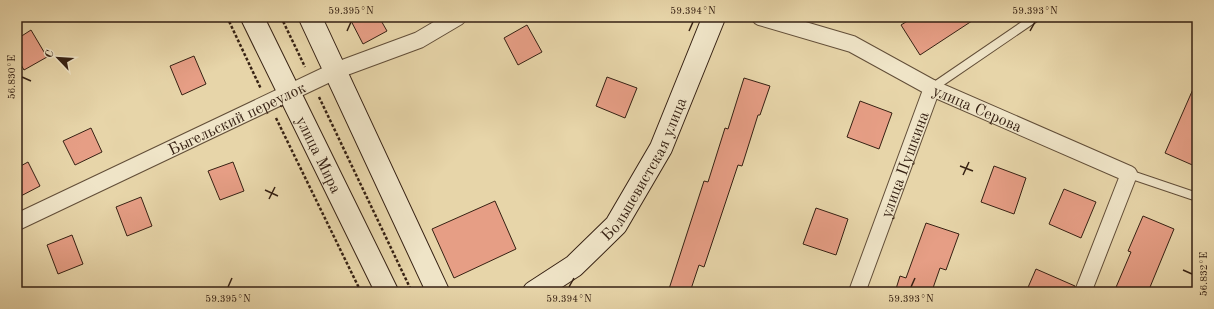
<svg xmlns="http://www.w3.org/2000/svg" width="1214" height="309" font-family="'Old Standard TT',serif">
<style>
.building{fill:#e69e85;stroke:#362113}
.lines{fill:none;stroke-linecap:round;stroke-linejoin:round}
.lane-casing{stroke:#624e38;stroke-width:10}
.street-casing{stroke:#624e38;stroke-width:18}
.secondary-casing{stroke:#362113;stroke-width:24}
.path{stroke:#362113;stroke-width:2.5;stroke-dasharray:3 2;stroke-linecap:butt}
.lane{stroke:#efe4c7;stroke-width:8}
.street{stroke:#efe4c7;stroke-width:16}
.secondary{stroke:#efe4c7;stroke-width:22}
.ticks{fill:none;stroke:#362113;stroke-width:1.5}
.labels{text-anchor:middle;stroke-width:3;stroke-linejoin:round;paint-order:stroke}
.street-label{font-size:16px;fill:#362113;stroke:#efe4c7}
.neatline{fill:none;stroke:#362113;stroke-width:1.5}
.ticks-label{font-size:10px;text-anchor:middle;fill:#362113}
</style>
<rect width="100%" height="100%" fill="#e7d5a9"/>
<filter id="stains"><feTurbulence type="fractalNoise" baseFrequency=".005" numOctaves="4"/><feColorMatrix values="0 0 0 0 .2 0 0 0 0 .09 0 0 0 0 .02 0 0 0 .5 -.17"/></filter>
<radialGradient id="worn" r=".72"><stop offset=".6" stop-color="#630" stop-opacity="0"/><stop offset="1" stop-color="#630" stop-opacity=".3"/></radialGradient>
<path class="building" d="M349,17H379L387,31L363,44Z
M914,17H978L920,55L901,25Z
M527,25L542,52L518,65L504,38Z
M31,30L47,57L24,70L17,58V39Z
M194,56L206,84L182,95L170,66Z
M607,77L637,88L625,118L596,106Z
M744,78L770,86L760,115H758L742,166L738,165L704,267L699,265L690,292H668L704,181L708,182L725,128L728,129Z
M1197,80V167L1165,153Z
M860,101L892,113L879,149L847,137Z
M91,128L102,152L75,165L63,141Z
M28,162L40,186L17,198V168Z
M233,162L244,191L220,200L208,171Z
M994,166L1026,178L1014,214L981,202Z
M1064,189L1096,202L1081,238L1049,224Z
M141,197L152,226L127,236L116,207Z
M495,201L516,249L454,278L432,229Z
M816,208L848,219L836,255L803,244Z
M1143,216L1174,229L1148,292H1114L1131,252L1128,251Z
M926,223L959,234L946,270L940,268L933,288L940,290V292H895L900,276L906,278Z
M72,235L83,264L58,274L47,245Z
M1036,269L1075,286L1074,292H1026Z"/>
<g class="lines">
<g class="lane-casing">
<path id="lane" d="M932,88L1036,17
M1129,174L1197,197"/>
</g>
<g class="street-casing">
<g id="street">
<path id="s1" d="M760,17L852,44L932,88L1129,174L1083,292"/>
<path id="s2" d="M17,222L335,71L419,40L458,17"/>
<path id="s3" d="M857,292L932,88"/>
</g>
</g>
<g class="secondary-casing">
<g id="secondary">
<path id="s4" d="M252,17L387,292"/>
<path d="M310,17L438,292"/>
<path id="s5" d="M534,292L574,266L616,225L661,148L714,17"/>
</g>
</g>
<path class="path" d="M227,17L261,89
M281,17L305,67
M319,97L412,292
M276,118L361,292"/>
<use href="#lane" class="lane"/>
<use href="#street" class="street"/>
<use href="#secondary" class="secondary"/>
</g>
<path class="ticks" d="M347,31L351,22M689,31L693,22M1030,31L1035,22M22,77L31,81M960,166L973,171M963,175L969,162M265,190L278,196M269,199L275,187M1183,270L1192,274M228,287L232,278M569,287L574,278M911,287L915,278"/>
<g class="labels">
<g class="street-label">
<text dy="6" stroke="none"><textPath href="#s1" startOffset="237">улица Серова</textPath></text>
<text dy="6" stroke="none"><textPath href="#s2" startOffset="243">Быгельский переулок</textPath></text>
<text dy="6" stroke="none"><textPath href="#s4" startOffset="153">улица Мира</textPath></text>
<text dy="6" stroke="none"><textPath href="#s3" startOffset="136">улица Пушкина</textPath></text>
<text dy="6" stroke="none"><textPath href="#s5" startOffset="169">Большевистская улица</textPath></text>
</g>
</g>
<rect width="1214" height="309" fill="none" stroke="#e7d5a9" stroke-width="44"/>
<g transform="translate(58 58) rotate(295)" stroke="#efe4c7" stroke-width="3" paint-order="stroke">
<path d="M0-3L7 15L0 10L-7 15Z" fill="#362113"/>
<text y="-6" font-size="11" font-weight="bold" text-anchor="middle" fill="#362113">С</text>
</g>
<rect x="22" y="22" width="1170" height="265" class="neatline"/>
<g class="ticks-label">
<text x="351" y="14">59.395°N</text>
<text x="693" y="14">59.394°N</text>
<text x="1035" y="14">59.393°N</text>
<text transform="translate(11 77) rotate(-90)" y="4">56.830°E</text>
<text transform="translate(1203 274) rotate(-90)" y="4">56.832°E</text>
<text x="228" y="302">59.395°N</text>
<text x="569" y="302">59.394°N</text>
<text x="911" y="302">59.393°N</text>
</g>
<rect width="100%" height="100%" filter="url(#stains)"/>
<rect width="100%" height="100%" fill="url(#worn)"/>
</svg>
